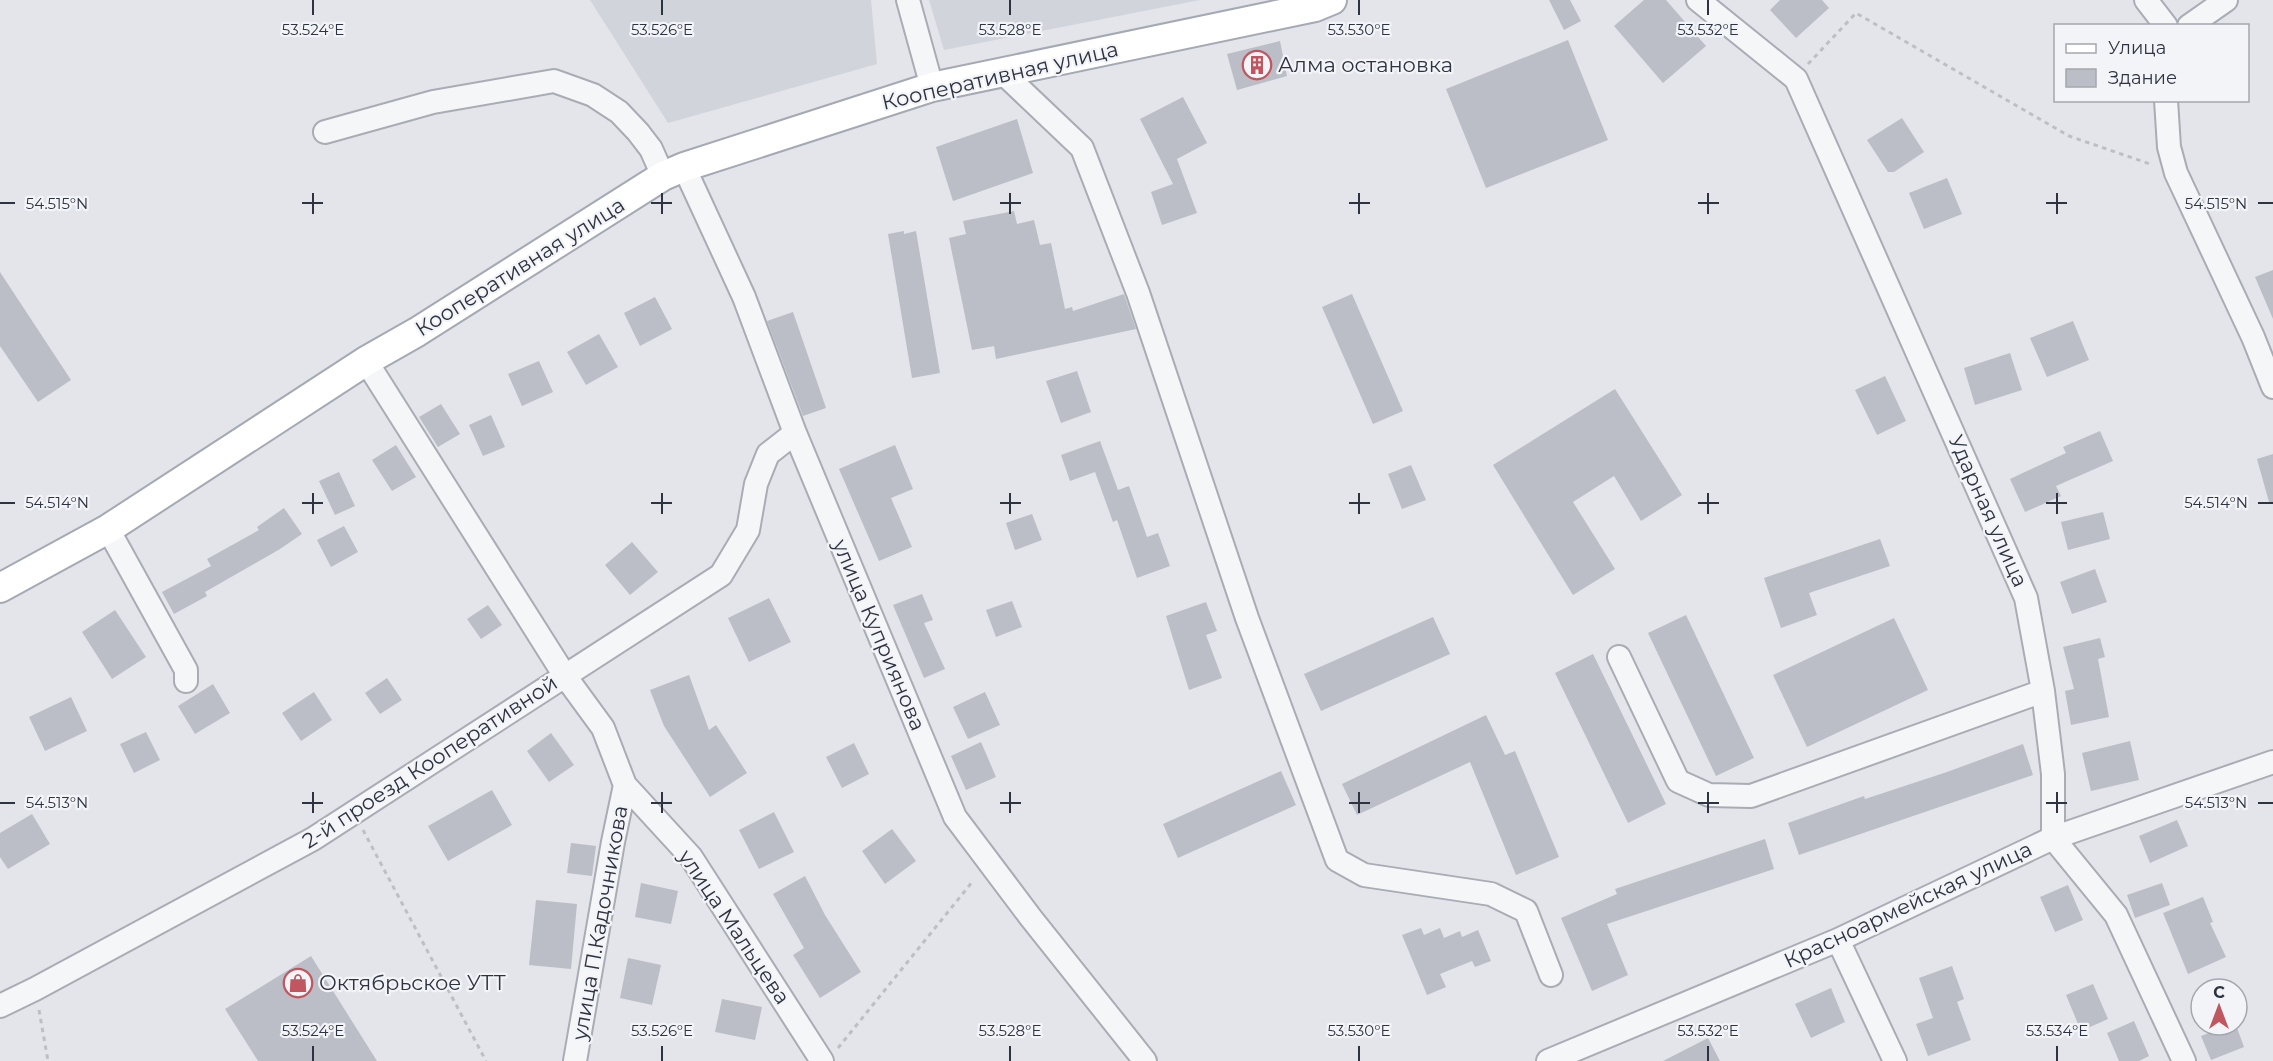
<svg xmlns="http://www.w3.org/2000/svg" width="2273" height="1061" font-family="Montserrat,sans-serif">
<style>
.built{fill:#d2d4db}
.building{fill:#bbbec6}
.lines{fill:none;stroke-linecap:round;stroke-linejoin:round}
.minor-casing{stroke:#a9acb4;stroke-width:26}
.major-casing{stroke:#a4a9b4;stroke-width:32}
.path{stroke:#bdbfc4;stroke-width:3;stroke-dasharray:4.5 4.5;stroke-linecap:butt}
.minor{stroke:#f5f6f8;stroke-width:22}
.major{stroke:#fff;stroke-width:28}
.ticks{fill:none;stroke:#2d3340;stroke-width:2}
.labels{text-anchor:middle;stroke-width:4.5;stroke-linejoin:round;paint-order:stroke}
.poi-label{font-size:21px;fill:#2d3340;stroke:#f3f4f7;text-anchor:start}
.street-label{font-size:21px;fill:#2d3340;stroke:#f3f4f7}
.ticks-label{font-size:15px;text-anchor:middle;fill:#2d3340;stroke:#f3f4f7;stroke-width:4.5;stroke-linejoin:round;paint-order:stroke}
</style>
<rect width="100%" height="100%" fill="#e3e5ea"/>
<path class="built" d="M590,0H871L877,64L668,123Z
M929,0H1200L944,50Z"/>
<path class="building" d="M1549,0H1570L1581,21L1564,30Z
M1644,0H1666L1706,46L1663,83L1614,26Z
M1780,0H1822L1829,8L1796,38L1770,10Z
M1568,40L1608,140L1486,188L1446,89Z
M1280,41L1287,76L1237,90L1227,54Z
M1183,97L1207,143L1177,159L1197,213L1162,225L1151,192L1173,184L1140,119Z
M1902,118L1924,152L1894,172H1888L1867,140Z
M1017,119L1033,173L953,201L936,147Z
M1947,178L1962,214L1924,229L1909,193Z
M1014,211L1017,224L1034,220L1040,245L1051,243L1065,309L1072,307L1073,311L1124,294L1136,329L996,359L994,346L972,350L949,238L966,234L963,221Z
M904,231V234L916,231L940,373L912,378L888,234Z
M2273,270V319L2255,277Z
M0,272L71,380L38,402L0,346Z
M1352,294L1403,411L1373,424L1322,307Z
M655,297L672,329L640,346L624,313Z
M793,312L826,408L803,416L767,321Z
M2073,321L2089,360L2047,377L2030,338Z
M599,334L618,367L586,385L567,352Z
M2010,353L2022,390L1975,405L1964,368Z
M539,361L553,392L522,406L508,374Z
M1077,371L1091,412L1061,423L1046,381Z
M1885,376L1906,421L1877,435L1855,390Z
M1615,389L1682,495L1641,521L1614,476L1573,502L1615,569L1573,595L1493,465Z
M441,404L460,434L438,447L419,417Z
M491,415L505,447L483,456L469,425Z
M2100,431L2113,461L2056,486L2061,496L2025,512L2010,479L2066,453L2063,447Z
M1100,441L1118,490L1129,486L1147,537L1158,533L1170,566L1137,578L1117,520L1113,522L1095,472L1070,481L1061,455Z
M396,445L416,477L392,491L372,460Z
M895,445L913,489L891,498L912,547L879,561L839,469Z
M2273,454V502H2269L2257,459Z
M1411,465L1426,500L1402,509L1388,474Z
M339,472L355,506L335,515L319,481Z
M284,508L302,534L280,549L205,592L207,596L174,614L162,592L211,566L207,559L259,530L257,527Z
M2103,512L2110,539L2068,550L2061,522Z
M1032,514L1042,540L1015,550L1006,523Z
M344,526L358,552L331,567L317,540Z
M1880,539L1890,566L1809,593L1817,615L1781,628L1764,578Z
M632,542L658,572L630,595L605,565Z
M2095,569L2107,602L2072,614L2060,582Z
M922,594L933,620L924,623L945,669L924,678L893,605Z
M769,598L791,642L749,662L728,618Z
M1012,601L1022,627L996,637L986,610Z
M1206,602L1217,631L1206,635L1222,678L1189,690L1166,616Z
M488,605L502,625L481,639L467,619Z
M115,610L146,657L112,679L82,632Z
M1686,615L1754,758L1716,776L1648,633Z
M1433,617L1450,654L1321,711L1304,674Z
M1894,618L1928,690L1807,747L1773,675Z
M2100,638L2105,657L2098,659L2109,717L2071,725L2065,691L2074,689L2063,647Z
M1593,654L1666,804L1628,823L1555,673Z
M689,675L709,730L716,725L747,773L710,797L664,726L650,690Z
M387,678L402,700L380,714L365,693Z
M213,684L230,713L195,734L178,706Z
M314,692L332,720L301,741L282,713Z
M985,692L1000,725L968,739L953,707Z
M71,697L87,731L45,751L29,717Z
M1486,715L1505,755L1515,751L1559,857L1516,875L1470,762L1357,815L1342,784Z
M146,732L160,760L134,773L120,744Z
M551,733L574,765L549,782L527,751Z
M2130,741L2139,780L2091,791L2082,753Z
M981,742L996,777L966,790L951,756Z
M854,743L869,774L842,788L826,757Z
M2023,744L2033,775L1799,855L1788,823L1864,796L1865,799L1947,772Z
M1281,771L1296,805L1178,858L1163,824Z
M492,790L512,825L448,861L428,826Z
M774,812L794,852L759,869L739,830Z
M32,814L50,844L8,869L0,857V833Z
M2177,820L2188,846L2150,863L2139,836Z
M892,829L916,861L885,884L862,851Z
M1765,839L1774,869L1607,924L1628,975L1592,991L1561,918L1617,894L1615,889Z
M571,843L596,846L592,876L567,873Z
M805,876L825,915L861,972L820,998L793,955L804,948L773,894Z
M641,883L678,891L671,924L635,917Z
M2162,883L2170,905L2135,918L2127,895Z
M2068,885L2083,920L2055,932L2040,897Z
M2203,897L2213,922L2210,923L2226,957L2188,974L2163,913Z
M536,900L577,904L571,969L529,965Z
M1421,928L1424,935L1440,928L1444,938L1460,931L1462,937L1478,930L1491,961L1475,967L1472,961L1440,974L1446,987L1427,995L1402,935Z
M311,956L377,1061H258L225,1009Z
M628,958L661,965L652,1005L620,998Z
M1952,966L1964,999L1957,1002L1971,1040L1928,1056L1916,1024L1933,1018L1919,978Z
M2093,984L2108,1019L2081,1031L2066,995Z
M1831,988L1845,1022L1811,1038L1795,1004Z
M722,999L762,1007L755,1040L715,1032Z
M2134,1021L2149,1056L2139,1061H2119L2107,1033Z
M2229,1025H2236L2244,1047L2211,1060L2201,1036Z
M1708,1038L1720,1061H1663Z"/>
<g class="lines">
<g class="minor-casing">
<path id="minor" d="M908,0L932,87
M1698,0L1796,79L2026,598L2043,691L2053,774V838L2116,915L2184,1061
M2146,0L2166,26
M2189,26L2226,0
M1002,72L1082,148L1138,293L1247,618L1337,860L1364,875L1491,894L1526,911L1551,975
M2166,100L2169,147L2176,173L2253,337L2273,387
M325,132L433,102L554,81L593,95L619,112L638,132L651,149L663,176
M684,167L744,297L795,433L955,817L1031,918L1145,1061
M366,361L565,676L603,728L625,785L691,857L822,1061
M108,529L186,670V681
M1619,657L1678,781L1709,795L1751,796L2043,691
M1838,940L1895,1061
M0,1006L35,989L313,839L721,575L748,530L756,484L768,454L795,433
M575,1061L613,842L625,785
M1548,1061L1838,940L2053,838L2273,762"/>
</g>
<g class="major-casing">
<path id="major" d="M0,588L108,529L366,361L417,332L663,176L684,167L932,87L1315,7L1332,0"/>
</g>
<path class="path" d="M1808,64L1856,13L2069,136L2153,165
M363,830L486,1061
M39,1010L48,1061
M838,1048L973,881"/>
<use href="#minor" class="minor"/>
<use href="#major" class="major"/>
</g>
<path class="ticks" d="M313,0V15M662,0V15M1010,0V15M1359,0V15M1708,0V15M313,193V214M662,193V214M1010,193V214M1359,193V214M1708,193V214M2057,193V214M0,203H15M302,203H323M651,203H672M1000,203H1021M1349,203H1370M1698,203H1719M2046,203H2067M2258,203H2273M313,493V514M662,493V514M1010,493V514M1359,493V514M1708,493V514M2057,493V514M0,503H15M302,503H323M651,503H672M1000,503H1021M1349,503H1370M1698,503H1719M2046,503H2067M2258,503H2273M313,792V813M662,792V813M1010,792V813M1359,792V813M1708,792V813M2057,792V813M0,803H15M302,803H323M651,803H672M1000,803H1021M1349,803H1370M1698,803H1719M2046,803H2067M2258,803H2273M313,1046V1061M662,1046V1061M1010,1046V1061M1359,1046V1061M1708,1046V1061M2057,1046V1061"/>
<defs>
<g id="building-ring" transform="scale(1.5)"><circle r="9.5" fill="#f3f4f7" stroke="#c05760" stroke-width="1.5"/><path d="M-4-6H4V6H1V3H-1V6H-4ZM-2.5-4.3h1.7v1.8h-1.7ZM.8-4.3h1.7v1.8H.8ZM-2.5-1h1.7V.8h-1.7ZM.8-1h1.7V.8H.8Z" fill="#c05760"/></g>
<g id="shop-ring" transform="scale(1.5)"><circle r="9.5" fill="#f3f4f7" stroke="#c05760" stroke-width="1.5"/><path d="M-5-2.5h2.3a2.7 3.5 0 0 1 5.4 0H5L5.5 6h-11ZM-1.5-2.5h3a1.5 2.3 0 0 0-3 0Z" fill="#c05760"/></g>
</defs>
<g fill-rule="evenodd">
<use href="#building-ring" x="1257" y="65"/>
<use href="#shop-ring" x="298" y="983"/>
</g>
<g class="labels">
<g class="poi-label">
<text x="1278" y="72">Алма остановка</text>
<text x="319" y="990">Октябрьское УТТ</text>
</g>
<g class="street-label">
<text transform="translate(1000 76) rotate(-13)" y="7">Кооперативная улица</text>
<text transform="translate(520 267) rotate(-32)" y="7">Кооперативная улица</text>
<text transform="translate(1988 511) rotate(66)" y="7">Ударная улица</text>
<text transform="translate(879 635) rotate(67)" y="7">улица Куприянова</text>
<text transform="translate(430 762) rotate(-33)" y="7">2-й проезд Кооперативной</text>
<text transform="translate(1908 905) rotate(-25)" y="7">Красноармейская улица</text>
<text transform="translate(600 923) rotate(-80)" y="7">улица П.Кадочникова</text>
<text transform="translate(734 927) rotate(56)" y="7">улица Мальцева</text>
</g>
</g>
<g class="ticks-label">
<text x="313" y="35">53.524°E</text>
<text x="662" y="35">53.526°E</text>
<text x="1010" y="35">53.528°E</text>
<text x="1359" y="35">53.530°E</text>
<text x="1708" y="35">53.532°E</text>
<text x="57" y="209">54.515°N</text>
<text x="2216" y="209">54.515°N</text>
<text x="57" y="508">54.514°N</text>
<text x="2216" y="508">54.514°N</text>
<text x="57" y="808">54.513°N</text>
<text x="2216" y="808">54.513°N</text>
<text x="313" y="1036">53.524°E</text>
<text x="662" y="1036">53.526°E</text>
<text x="1010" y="1036">53.528°E</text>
<text x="1359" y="1036">53.530°E</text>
<text x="1708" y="1036">53.532°E</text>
<text x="2057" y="1036">53.534°E</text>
</g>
<rect x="2054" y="24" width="195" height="78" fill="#f3f4f7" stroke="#a4a7ae" stroke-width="1.5"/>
<rect x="2066" y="44" width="30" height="9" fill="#ffffff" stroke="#a4a7ae" stroke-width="1.5"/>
<text x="2108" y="54" font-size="18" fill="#2d3340">Улица</text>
<rect x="2066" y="69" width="30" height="18" fill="#bbbec6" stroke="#a4a7ae" stroke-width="1.5"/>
<text x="2108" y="84" font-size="18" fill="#2d3340">Здание</text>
<g transform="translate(2219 1007)"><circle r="28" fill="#f3f4f7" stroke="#a4a7ae" stroke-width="1.5"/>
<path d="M0-4.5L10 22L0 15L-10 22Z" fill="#c05760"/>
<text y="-9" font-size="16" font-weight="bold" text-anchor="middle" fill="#2d3340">С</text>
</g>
</svg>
